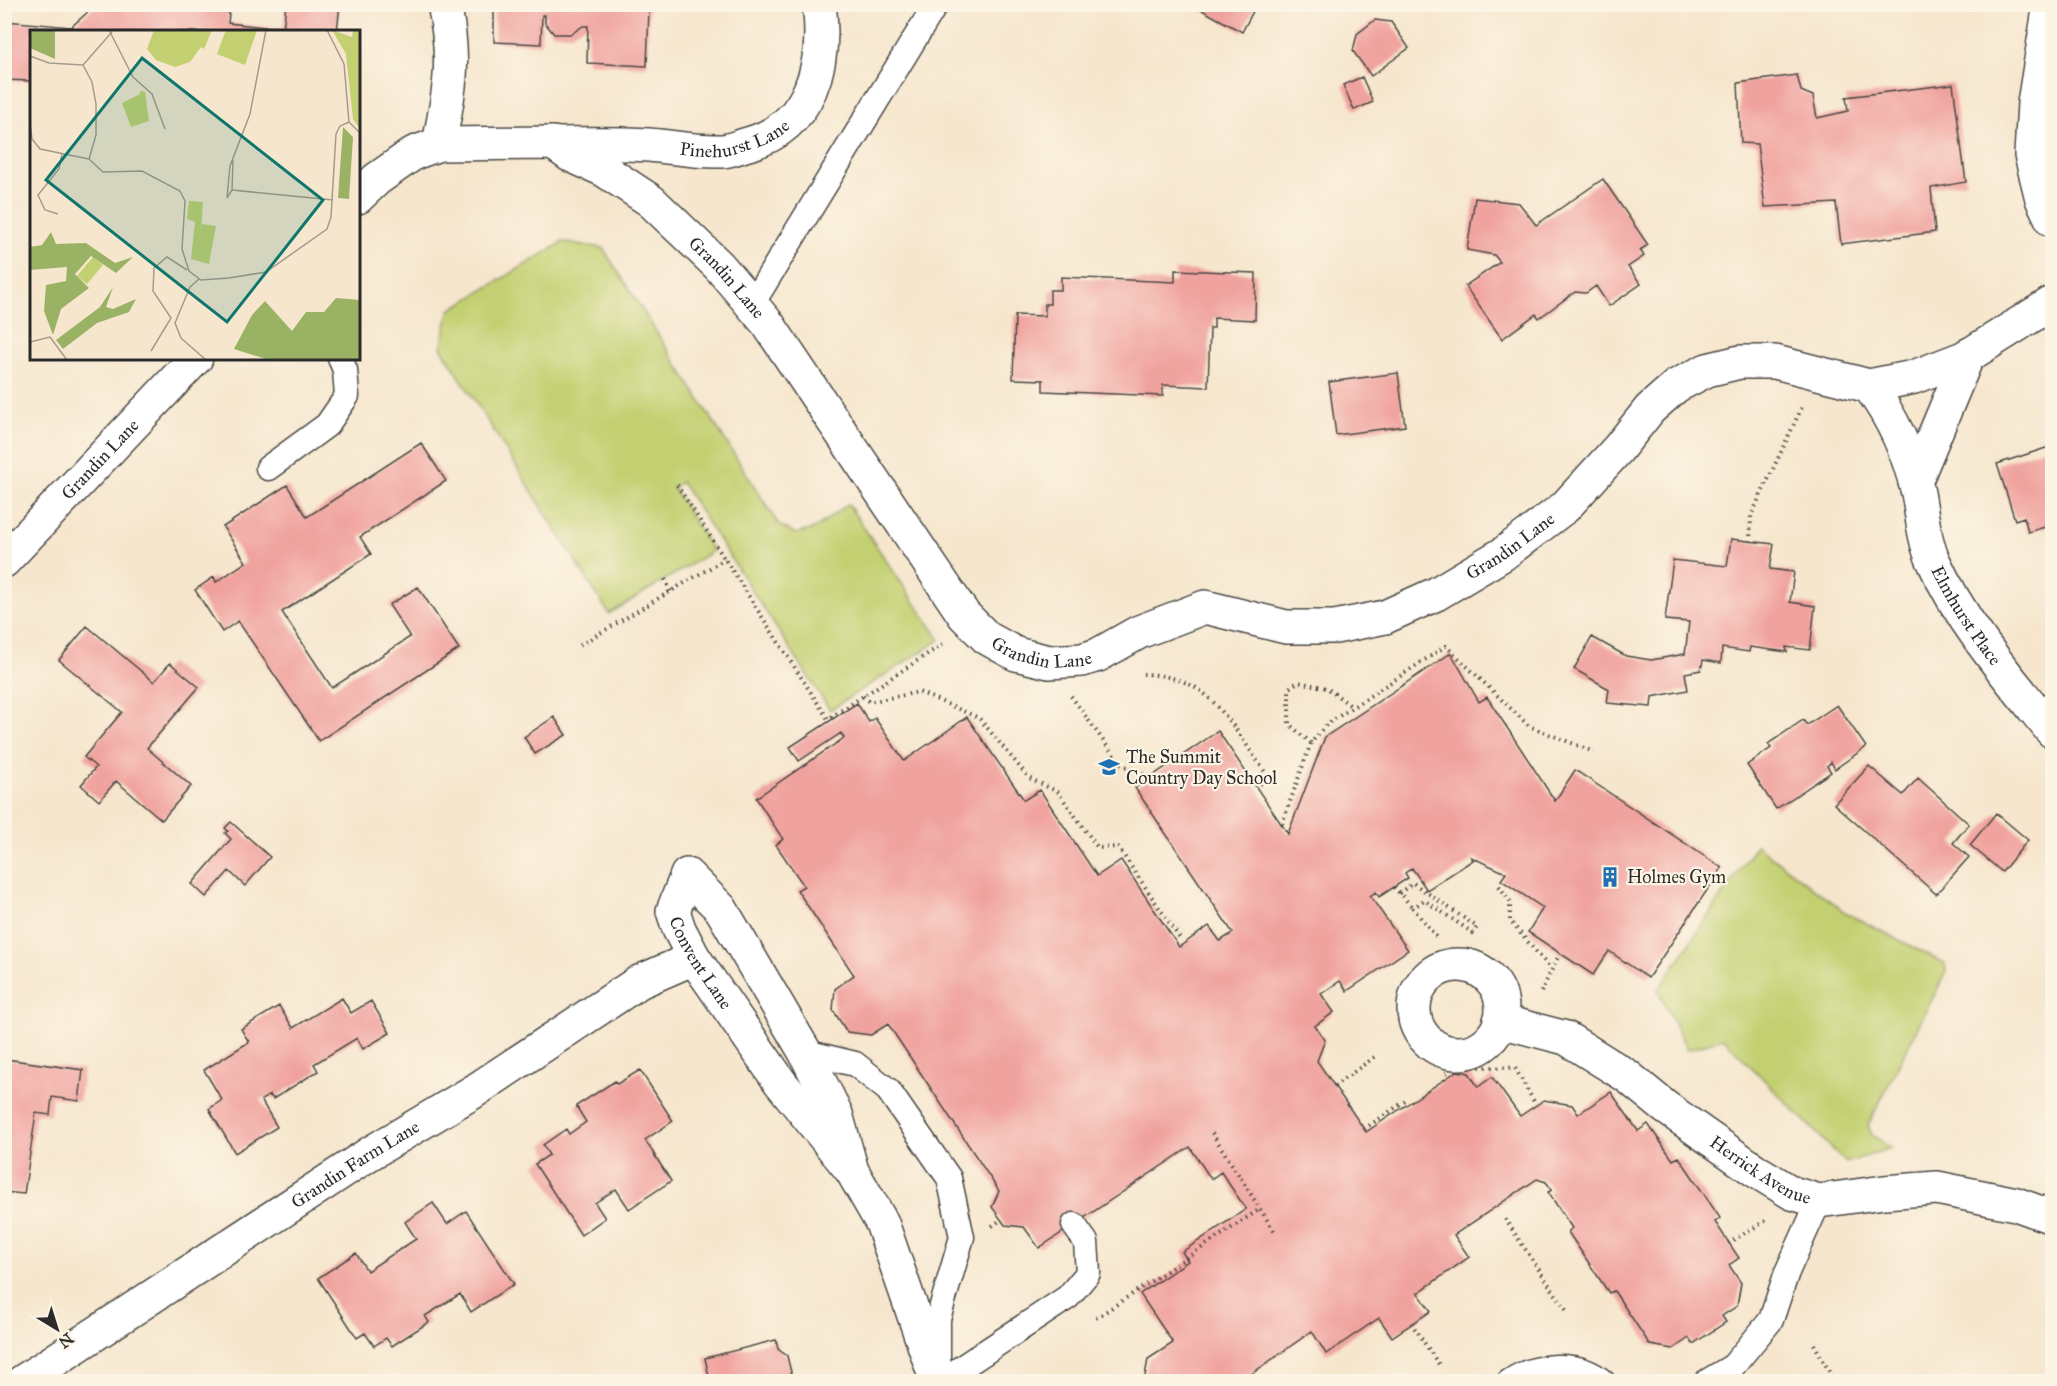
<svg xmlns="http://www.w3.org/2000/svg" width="2057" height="1386" font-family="'IM FELL Great Primer',serif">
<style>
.green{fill:#c3d071;stroke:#777e4e;stroke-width:1.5}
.building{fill:#f0a29e}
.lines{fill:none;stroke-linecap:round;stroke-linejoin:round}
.lane-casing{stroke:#494743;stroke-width:27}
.street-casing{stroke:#494743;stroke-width:36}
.path{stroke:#494743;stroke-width:4;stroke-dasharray:1.5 4.5;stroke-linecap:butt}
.lane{stroke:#fff;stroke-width:24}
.street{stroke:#fff;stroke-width:33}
.labels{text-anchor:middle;stroke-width:4.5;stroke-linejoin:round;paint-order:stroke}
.street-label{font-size:18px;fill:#2b2b2b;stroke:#fcf5e5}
.poi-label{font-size:18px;fill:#2b2b2b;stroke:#fcf5e5;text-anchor:start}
.inset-road{fill:none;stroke:#a59b8c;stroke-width:1.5}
.view{fill:#0f766e;fill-opacity:0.15;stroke:#0f766e;stroke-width:3}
.inset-edge{fill:none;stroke:#2b2b2b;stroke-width:3}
</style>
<rect width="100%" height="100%" fill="#fcf5e5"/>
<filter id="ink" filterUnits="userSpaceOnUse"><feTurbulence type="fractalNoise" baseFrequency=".0167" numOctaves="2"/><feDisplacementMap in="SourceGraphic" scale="12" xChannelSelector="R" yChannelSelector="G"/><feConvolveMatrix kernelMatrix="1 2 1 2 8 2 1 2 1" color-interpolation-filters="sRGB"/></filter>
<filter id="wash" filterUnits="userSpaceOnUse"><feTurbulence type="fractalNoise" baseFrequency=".008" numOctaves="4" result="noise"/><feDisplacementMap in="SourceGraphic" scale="24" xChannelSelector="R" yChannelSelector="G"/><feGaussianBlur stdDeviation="1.35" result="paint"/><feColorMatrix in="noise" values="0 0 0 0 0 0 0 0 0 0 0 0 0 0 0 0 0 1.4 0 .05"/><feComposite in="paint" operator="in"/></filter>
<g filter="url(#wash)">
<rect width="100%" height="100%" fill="#f6e6cd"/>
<path class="green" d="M563,242L603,248L779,525L795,534L814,529L848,504L940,640L830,710L681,482L673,488L713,551L609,614L441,347L450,310Z
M1756,845L1845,912L1945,964L1946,972L1868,1125L1872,1135L1891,1148L1846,1163L1723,1038L1687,1050L1658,990Z"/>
<g id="blocks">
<path class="building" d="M97,4H230L228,23L283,29L286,4H340L337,32H32V81L4,80L6,21L71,27Z
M494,4H651L649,9L647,66L587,63L588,26H583L571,34H554L545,23V15H542L541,44L494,42Z
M1191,4H1257L1242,32Z
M1375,20L1391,22L1409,48L1371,76L1353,51L1357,34Z
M1797,75L1801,91L1813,96L1817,118L1848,111L1846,97L1953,84L1966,182L1931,188L1935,232L1841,244L1836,203L1765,207L1757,144L1741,143L1738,83Z
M1362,77L1373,102L1354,110L1343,85Z
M1603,179L1648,245L1640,250L1644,256L1628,267L1641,284L1609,306L1596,286L1586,293L1575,292L1539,318L1536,314L1502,339L1465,286L1500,262L1494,255L1467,250L1475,198L1519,203L1536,225Z
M1175,270L1256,273L1255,320L1214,318V328H1210L1208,387L1163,385V396L1043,391V380L1013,379L1015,315L1045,316V304H1050V290H1061V277L1175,282Z
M1398,373L1405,426L1336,435L1329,382Z
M421,443L446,481L360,537L371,554L282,612L332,688L410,637L389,605L418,587L459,649L319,741L238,621L222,632L195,590L214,577L216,582L246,562L223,527L287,485L307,517Z
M2052,446V525L2028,532L2024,517L2015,520L1997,464Z
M1731,539L1774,544L1770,569L1794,572L1790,602L1815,606L1810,650L1786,647L1787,652L1750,647L1749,652L1722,648L1721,663L1703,660L1701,670L1685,673L1688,690L1652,697L1651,707L1607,703L1609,689L1574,669L1592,637L1626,656L1651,660L1685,654L1689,622L1665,620L1673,560L1727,566Z
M87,626L154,682L170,663L199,687L147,748L191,786L162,820L116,781L99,801L81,785L96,767L84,757L122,712L59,660Z
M1451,653L1479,702L1487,697L1555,801L1575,770L1722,868L1648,978L1609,951L1593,975L1528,932L1543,908L1501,880L1506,873L1471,857L1473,860L1427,890L1412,868L1405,873L1408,878L1379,897L1376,892L1370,896L1408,950L1347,991L1340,981L1321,994L1334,1012L1315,1026L1325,1040L1317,1061L1366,1132L1457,1071L1469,1073L1478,1087L1492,1077L1520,1116L1544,1100L1572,1105L1578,1114L1611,1092L1638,1131L1648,1124L1673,1160L1679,1157L1720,1218L1715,1222L1739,1258L1729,1265L1741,1283L1737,1306L1722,1316L1726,1322L1693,1344L1689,1338L1673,1349L1650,1345L1614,1291L1609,1293L1568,1232L1572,1228L1548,1192L1552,1190L1546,1182L1537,1179L1454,1235L1469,1257L1418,1293L1431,1311L1392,1337L1379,1318L1326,1354L1312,1331L1240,1382H1144L1148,1359L1173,1343L1140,1294L1188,1261L1182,1252L1246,1209L1221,1172L1211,1179L1190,1147L1039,1248L1024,1227L1005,1225L992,1207L999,1191L888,1024L871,1035L847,1032L833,1010L835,989L854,975L797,890L804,886L776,845L783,839L756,798L844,738L841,733L799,761L790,747L857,703L869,722L875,718L904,761L967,717L1024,800L1040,790L1097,876L1121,860L1179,947L1209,926L1220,941L1233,933L1135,788L1218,731L1288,834L1325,737Z
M1837,705L1866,747L1835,769L1831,762L1827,766L1831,772L1776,809L1747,765L1771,748L1768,744L1803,720L1807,725Z
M554,717L566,735L535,754L524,737Z
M1869,766L1903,795L1918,778L1969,824L1953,843L1969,857L1936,894L1834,804Z
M1996,813L2028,840L2002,872L1970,845Z
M231,822L270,857L245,886L229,871L206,897L192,884L231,839L225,833L228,831L225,828Z
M342,998L351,1013L371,1001L390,1033L363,1049L357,1038L314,1064L318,1071L273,1099L270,1095L261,1100L277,1127L235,1153L209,1109L222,1100L204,1070L249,1042L241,1029L279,1006L293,1028Z
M4,1053L7,1054L6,1059L83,1070L79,1101L52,1097L50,1115L36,1113L24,1194L4,1192Z
M640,1070L673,1121L645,1140L671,1181L629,1209L616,1189L595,1203L605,1218L581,1235L535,1164L549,1155L543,1145L566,1129L569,1134L586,1122L576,1106L615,1081L617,1084Z
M433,1203L447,1224L466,1211L514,1284L471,1312L460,1294L425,1316L429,1322L392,1346L386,1338L374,1346L365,1333L357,1338L318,1278L356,1253L367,1271L416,1239L405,1222Z
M776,1340L778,1349L787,1356L791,1372L788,1376L789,1382H710L705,1358Z"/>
</g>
</g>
<g filter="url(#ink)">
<use href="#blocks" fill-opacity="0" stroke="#494743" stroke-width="1.5"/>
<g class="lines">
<g class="lane-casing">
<path id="lane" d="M752,304L936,4
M268,468L327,425L347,396L345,370L340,358
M805,1052L855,1064L888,1090L949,1178L962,1237L938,1319V1367
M940,1382L1068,1297L1088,1273L1086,1242L1074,1225
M1509,1382C1534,1364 1579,1360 1603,1382
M1706,1382L1733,1366L1771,1320L1787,1272L1819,1201"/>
</g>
<g class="street-casing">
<g id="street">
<path d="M2050,4L2034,103L2031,155L2042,199L2052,220"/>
<path d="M439,144C450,90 456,59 444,4"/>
<path id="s1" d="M557,144C588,144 618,143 649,145C673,147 697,152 721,151C730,151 740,146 748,144C811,127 827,63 819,4"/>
<path id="s2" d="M358,197L377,179L414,153L439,144L553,143L570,155L604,170L651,201L719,266L768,324L964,615L987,638L1016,654L1049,662L1082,660L1098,655L1139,632L1205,607L1286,627H1335L1385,617L1436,594L1503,554L1565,507L1618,449L1650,409L1676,386L1707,370L1740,362H1775L1869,386L1914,377L1966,357L2052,303"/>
<path id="s3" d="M1869,386C1893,418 1909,454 1918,493C1922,514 1924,540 1933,560C1962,624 2008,677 2052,731"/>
<path d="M1915,482L1968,355"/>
<path id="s4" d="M4,561L196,358"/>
<circle cx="1458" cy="1009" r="44"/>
<path id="s5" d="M1500,1021L1566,1038L1627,1076L1665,1107L1756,1171L1792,1193L1819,1201L1884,1192L1937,1188L2016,1204L2052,1217"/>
<path id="s6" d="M852,1171L836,1114L805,1052L721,909L687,875L673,911L679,929L694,958L780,1082L852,1171L882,1223L937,1382"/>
<path id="s7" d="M22,1382L369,1154L473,1092L639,982L694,958"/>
</g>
</g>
<path class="path" d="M677,485L828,719L943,644
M1750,542L1751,516L1802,407
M665,579L671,592
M580,645L725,559
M1143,674C1161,674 1186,680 1201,691C1228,712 1248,749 1268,776L1257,787
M863,696L869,702L919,692L979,718L1029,778L1058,792L1098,848L1118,847L1181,940
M1071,696L1120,764L1150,777
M1311,743L1289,724V688L1298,682L1327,688L1351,706
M1282,824L1311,743L1327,724L1446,646L1529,726L1594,752
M1499,886L1510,901V921L1550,968
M1394,887L1413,908
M1399,893L1413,883L1477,927L1473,933L1424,900L1413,908L1438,939
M1541,992L1560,953
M1446,1073L1454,1066L1515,1068L1536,1105
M1334,1086L1376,1056
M1364,1129L1407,1100
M1212,1133L1276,1234
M1505,1219L1568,1313
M992,1226L1001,1220
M1728,1243L1767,1220
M1096,1318L1260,1209
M1411,1323L1440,1366
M1814,1344L1835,1382"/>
<use href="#lane" class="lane"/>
<use href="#street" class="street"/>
</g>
</g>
<defs>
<g id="school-bare" transform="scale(1.62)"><path d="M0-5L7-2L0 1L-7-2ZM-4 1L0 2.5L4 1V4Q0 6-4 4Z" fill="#1f6fb2" stroke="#fcf5e5" stroke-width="2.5" paint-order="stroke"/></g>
<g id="building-bare" transform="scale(1.62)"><path d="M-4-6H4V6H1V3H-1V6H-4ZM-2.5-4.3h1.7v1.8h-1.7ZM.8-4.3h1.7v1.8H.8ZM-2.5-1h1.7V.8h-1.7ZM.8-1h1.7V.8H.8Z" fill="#1f6fb2" stroke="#fcf5e5" stroke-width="2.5" paint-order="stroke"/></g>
</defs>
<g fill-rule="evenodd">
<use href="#school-bare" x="1109" y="767"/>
<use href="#building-bare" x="1610" y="877"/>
</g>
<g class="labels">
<g class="street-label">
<text dy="6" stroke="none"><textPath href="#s1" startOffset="180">Pinehurst Lane</textPath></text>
<text dy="6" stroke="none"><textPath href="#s2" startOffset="434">Grandin Lane</textPath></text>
<text dy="6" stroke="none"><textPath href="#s4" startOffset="140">Grandin Lane</textPath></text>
<text dy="6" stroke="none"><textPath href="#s2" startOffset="1442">Grandin Lane</textPath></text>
<text dy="6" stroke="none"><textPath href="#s3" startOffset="252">Elmhurst Place</textPath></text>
<text dy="6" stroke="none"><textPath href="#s2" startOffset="938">Grandin Lane</textPath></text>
<text dy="6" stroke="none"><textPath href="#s6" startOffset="440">Convent Lane</textPath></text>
<text dy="6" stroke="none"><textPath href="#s7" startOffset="398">Grandin Farm Lane</textPath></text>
<text dy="6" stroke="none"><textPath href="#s5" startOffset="304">Herrick Avenue</textPath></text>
</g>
<g class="poi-label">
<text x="1126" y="763">The Summit<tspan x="1126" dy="21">Country Day School</tspan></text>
<text x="1627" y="883">Holmes Gym</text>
</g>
</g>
<g transform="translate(30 30)">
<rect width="330" height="330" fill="#f6e6cd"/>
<path d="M124,0H182L174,19L171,17L160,32L145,37L126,30L117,19ZM196,0H227L215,35L187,24ZM302,0L322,7L323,0H330V99L323,89L316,24ZM110,61L115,62L119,91L101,97L92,73L110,64ZM159,171L173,172L171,202L172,194L186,196L179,234L161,229L165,192L157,189ZM63,227L73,235L57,254L47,246Z" fill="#c3d071"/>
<path d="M0,0H25V29L0,18ZM313,97L323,107L319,169L308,168ZM21,202L26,214L56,213L85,233L103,227L86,243L61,226L45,244L59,258L31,279L23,305L14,281L16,255L36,251L37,237L0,240V217L12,215ZM83,257L76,277L83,279L106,269L99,282L67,293L33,319L26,310L70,277ZM306,268L330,270V330H239L204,319L222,285L235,271L262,301L276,282H294Z" fill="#9ab263"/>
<path class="inset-road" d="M79,0L103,47L122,64L135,99M297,0L314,34L319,92L330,103M0,26L19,33L53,35L82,2M53,35L62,52L66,74V105L59,129M0,93L2,109L10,119L59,129M59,129L73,142L112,141L150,161L155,171L152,219L159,241L171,250L199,248L236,242L297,199L301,187L306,104L310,96L319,92M203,130L202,160L197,168L200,136L220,84L236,0M202,160L303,170M28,184L15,180L8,165L29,139L32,124M169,249L160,257L145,293L151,308L176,330M0,312L20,307L37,330M121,321L141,288L123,261L124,238L137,227L157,240"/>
<path class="view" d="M112,28L293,170L197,292L16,150Z"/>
<rect width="330" height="330" class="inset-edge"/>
</g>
<rect width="2057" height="1386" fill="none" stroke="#fcf5e5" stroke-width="24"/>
<g transform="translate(57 1329) rotate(142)" stroke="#fcf5e5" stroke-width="4.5" paint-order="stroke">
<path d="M0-4.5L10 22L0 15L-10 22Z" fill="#2b2b2b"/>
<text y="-9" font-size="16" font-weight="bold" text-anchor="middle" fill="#2b2b2b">N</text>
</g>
</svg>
